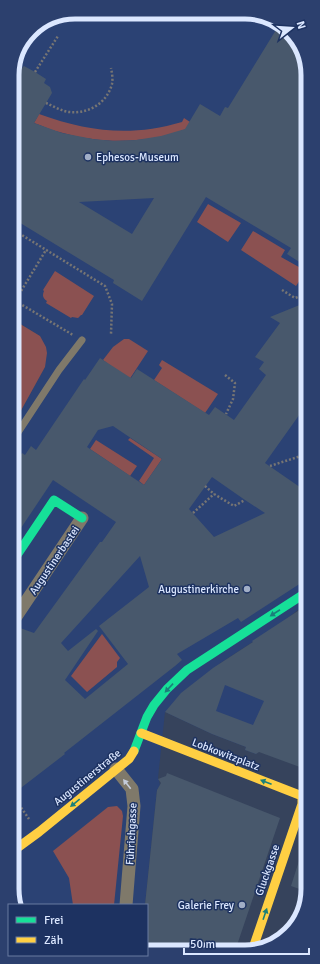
<svg xmlns="http://www.w3.org/2000/svg" width="320" height="964" font-family="Signika,sans-serif">
<style>
.built{fill:#2b4274}
.green{fill:#8b5151}
.building{fill:#48586c;fill-rule:evenodd}
.lines{fill:none;stroke-linecap:round;stroke-linejoin:round}
.path{stroke:#777573;stroke-width:2.5;stroke-dasharray:2 2;stroke-linecap:butt}
.lane{stroke:#7f796a;stroke-width:7}
.street{stroke:#7f796a;stroke-width:13}
.fast{stroke:#16e098;stroke-width:9}
.slow{stroke:#ffcf43;stroke-width:9}
.oneway{fill:#1a807a}
.oneway2{fill:#c4ccda}
.poi-dot{fill:#a1aec6;stroke:#1d3261;stroke-width:1.5}
.labels{text-anchor:middle;stroke-width:3;stroke-linejoin:round;paint-order:stroke}
.poi-label{font-size:11px;fill:#dbe7ff;stroke:#1d3261;text-anchor:end}
.street-label{font-size:11px;fill:#dbe7ff;stroke:#1d3261}
.rim{fill:none;stroke:#dbe7ff;stroke-width:5}
</style>
<rect width="100%" height="100%" fill="#36435c"/>
<path class="built" d="M75,12L257,13L290,31L307,63L308,611L300,608L283,622L219,664L302,706L256,754L245,750L246,747L212,734L165,712L158,778L159,780L160,786L157,790L145,905H15L13,901V425L45,367L40,336L12,319V71L33,28Z"/>
<path class="green" d="M39,114C89,132 131,137 182,122L184,118L190,122L189,128C180,131 170,135 160,137C128,143 94,142 63,133C53,131 43,126 34,123Z
M208,204L241,223L228,242L197,222Z
M253,231L285,250L281,257L306,271L296,286L241,250Z
M55,271L94,296L82,315H81L78,318L72,317L71,318L46,303L47,301C43,298 42,296 44,291L43,290Z
M12,319L40,336L46,347L47,353L45,367L13,425Z
M124,339H129L148,351L129,380L103,360L113,347Z
M162,360L218,394L205,413L154,380L162,368L159,365Z
M130,438L162,459L144,485L139,481L154,458L128,440Z
M96,440L137,466L130,476L90,449Z
M102,634L120,658L117,662V667L87,692L71,676Z
M117,806L122,811L123,816L114,905H73L69,878L53,851L108,807Z"/>
<path class="building" d="M279,25L290,31L307,63V267L287,254L291,248L206,197L142,301L113,283L114,280L12,218V71L15,65L21,69L24,66L35,72L46,79L44,83L50,87L52,93L34,123L62,133L93,139L114,141L136,140L161,136L185,129L200,104L220,116L225,107L228,108ZM154,198L132,234L79,202Z
M307,302V404L265,463L307,492V580L301,583L241,622L238,618L177,654L182,660L175,666L64,753L65,754L13,794V638L20,628L34,633L100,542H102L116,522L53,480L13,540V467L22,453L25,455L31,446L36,450L84,379L85,380L100,358L131,378L137,369L209,415L215,407L234,420L266,375L259,369L264,362L255,357L280,323L270,317ZM113,426L162,459L144,485L87,447L98,430ZM212,477L245,500L265,513L214,537L189,509ZM140,556L149,587L99,626L128,664L85,699L65,680L98,631L96,629L68,651L61,643Z
M301,609L308,614V770L259,752L256,754L245,750L246,747L212,734L165,712L181,693L213,668L253,642L252,641ZM225,685L264,701L253,725L216,711Z
M167,773L280,818L235,951H147V905H145L157,790L161,783L158,779L166,776Z
M305,842H308V892L291,886Z"/>
<g class="lines">
<path class="path" d="M35,72L58,36
M46,103C53,106 61,111 69,112C89,114 107,103 112,84C113,79 112,73 111,68
M12,229L105,286L112,304L111,334
M282,290L295,298L307,294
M12,299L73,335
M15,301L46,250
M225,375L235,383L233,399L226,414
M270,466L307,454
M205,486L214,494L234,506L245,500
M193,513L214,494
M13,807L18,803L29,819"/>
<path class="lane" d="M13,440L59,370L82,340"/>
<path class="street" d="M13,621L82,518
M116,769L132,789L134,806L126,905"/>
<path class="fast" d="M13,561L54,500L82,518
M134,751L147,717L154,705L167,689L187,670L307,592"/>
<path class="slow" d="M141,733L302,796V804L252,951
M13,851L39,832L129,759L134,751"/>
</g>
<defs><path id="oneway-solid" d="M-6-.8H1V-3.2L6.5 0L1 3.2V.8H-6Z"/></defs>
<g class="oneway">
<use href="#oneway-solid" transform="translate(275 613) rotate(147)"/>
<use href="#oneway-solid" transform="translate(169 688) rotate(133)"/>
<use href="#oneway-solid" transform="translate(266 782) rotate(-159)"/>
<use href="#oneway-solid" transform="translate(75 803) rotate(141)"/>
<use href="#oneway-solid" transform="translate(265 914) rotate(-71)"/>
</g>
<use class="oneway2" href="#oneway-solid" transform="translate(127 784) rotate(-128)"/>
<g class="poi-dot">
<circle cx="88" cy="157" r="4"/>
<circle cx="247" cy="589" r="4"/>
<circle cx="242" cy="905" r="4"/>
</g>
<g class="labels">
<g class="poi-label">
<text x="96" y="161" text-anchor="start">Ephesos-Museum</text>
<text x="239" y="593">Augustinerkirche</text>
<text x="234" y="909">Galerie Frey</text>
</g>
<g class="street-label">
<text transform="translate(54 560) rotate(-56)" y="4">Augustinerbastei</text>
<text transform="translate(226 754) rotate(21)" y="4">Lobkowitzplatz</text>
<text transform="translate(87 777) rotate(-39)" y="4">Augustinerstraße</text>
<text transform="translate(131 834) rotate(-87)" y="4">Führichgasse</text>
<text transform="translate(267 870) rotate(-71)" y="4">Gluckgasse</text>
</g>
</g>
<path d="M0 0H320V964H0ZM75 19H245A56 56 0 0 1 301 75V889A56 56 0 0 1 245 945H75A56 56 0 0 1 19 889V75A56 56 0 0 1 75 19Z" fill="#2c406e" fill-rule="evenodd"/>
<path class="rim" d="M75 19H245A56 56 0 0 1 301 75V889A56 56 0 0 1 245 945H75A56 56 0 0 1 19 889V75A56 56 0 0 1 75 19Z"/>
<rect x="8" y="904" width="140" height="52" fill="#1d3261" stroke="#697aa0"/>
<rect x="16" y="917" width="20" height="6" fill="#16e098" stroke="#697aa0"/>
<text x="44" y="924" font-size="12" fill="#dbe7ff">Frei</text>
<rect x="16" y="937" width="20" height="6" fill="#ffcf43" stroke="#697aa0"/>
<text x="44" y="944" font-size="12" fill="#dbe7ff">Zäh</text>
<g transform="translate(292 28) rotate(73)" stroke="#1d3261" stroke-width="3" paint-order="stroke">
<path d="M0-3L7 15L0 10L-7 15Z" fill="#dbe7ff"/>
<text y="-6" font-size="11" font-weight="bold" text-anchor="middle" fill="#dbe7ff">N</text>
</g>
<path d="M184 948v6h125v-6" fill="none" stroke="#dbe7ff" stroke-width="2"/>
<text x="190" y="948" font-size="12" fill="#dbe7ff" stroke="#1d3261" stroke-width="3" paint-order="stroke">50 m</text>
</svg>
